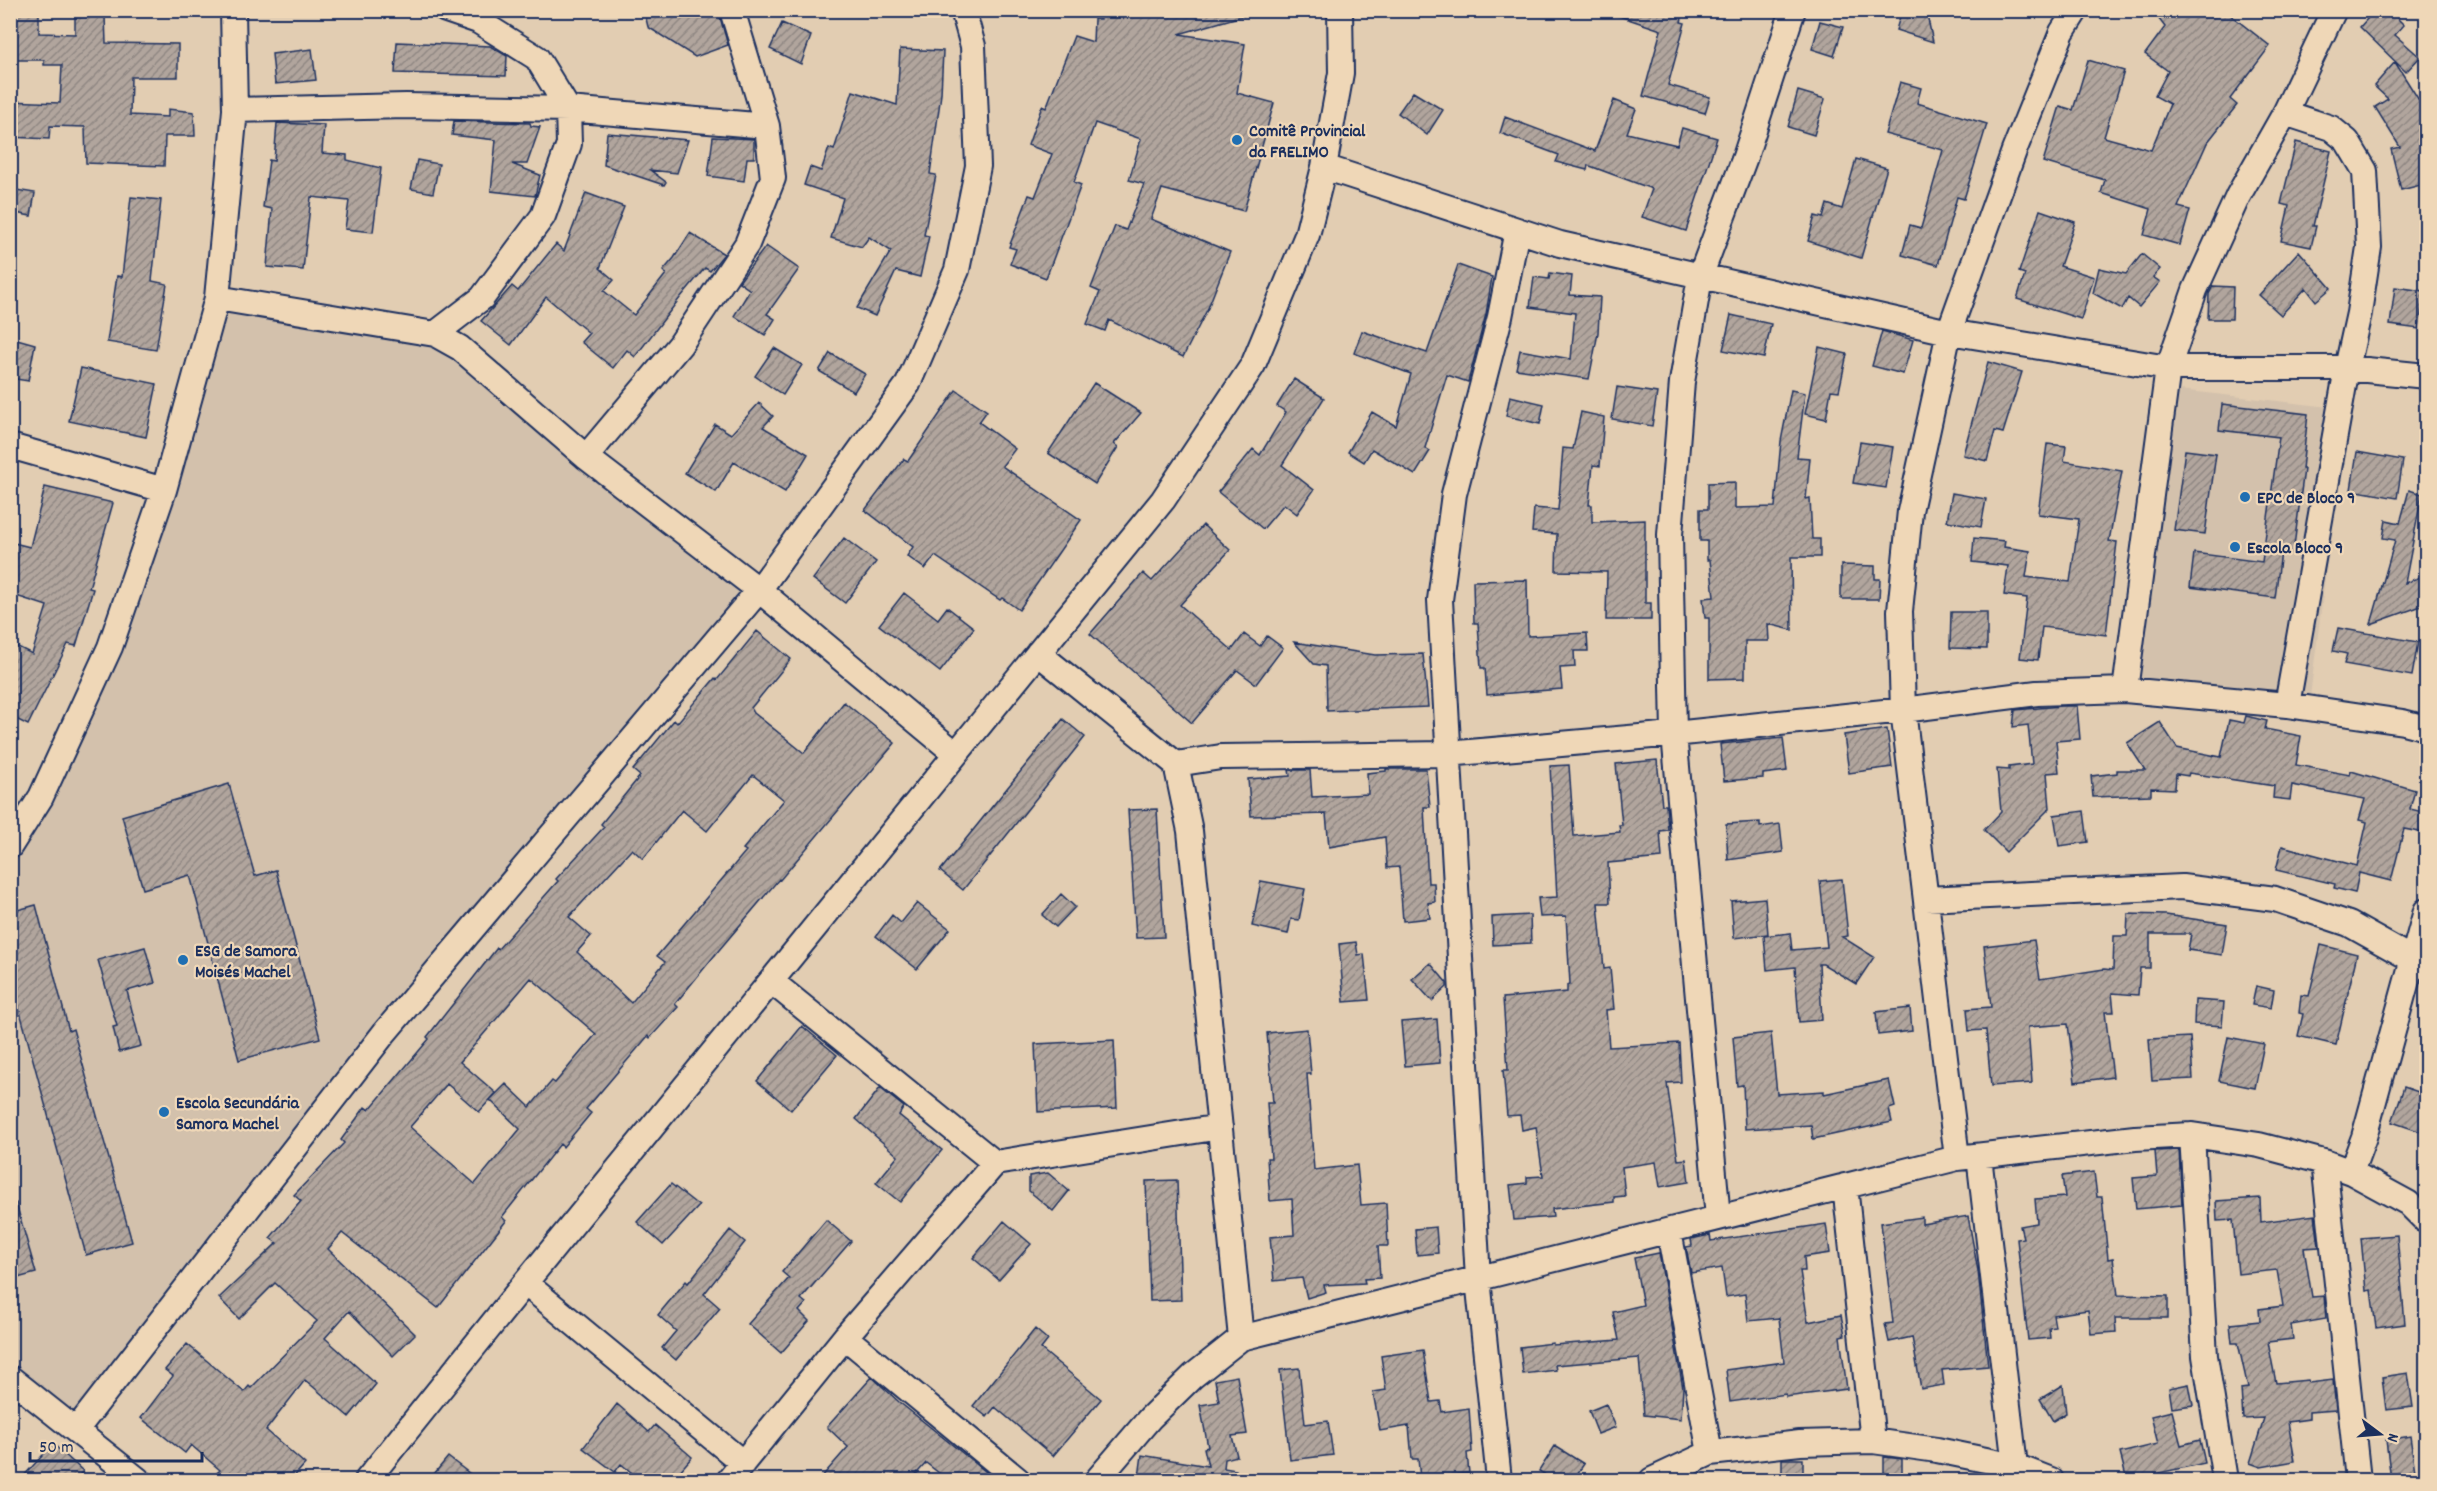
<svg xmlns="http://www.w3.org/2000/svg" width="2437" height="1491" font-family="Dekko,sans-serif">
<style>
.built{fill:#d3c1ac}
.building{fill:url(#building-hatch);stroke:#1b2f5e;stroke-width:1.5;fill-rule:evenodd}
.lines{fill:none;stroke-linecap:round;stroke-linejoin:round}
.minor-casing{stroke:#1b2f5e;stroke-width:28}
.minor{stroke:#efd7b7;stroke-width:24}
.poi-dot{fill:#1f6fb2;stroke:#efd7b7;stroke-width:2}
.labels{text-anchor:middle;stroke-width:4.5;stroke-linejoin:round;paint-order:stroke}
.poi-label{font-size:18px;font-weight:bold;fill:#1b2f5e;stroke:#efd7b7;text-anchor:start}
</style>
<defs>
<pattern id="building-hatch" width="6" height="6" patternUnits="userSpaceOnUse" patternTransform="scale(1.5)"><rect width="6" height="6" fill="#b1a59d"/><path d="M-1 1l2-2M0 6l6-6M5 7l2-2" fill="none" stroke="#8f8783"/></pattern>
</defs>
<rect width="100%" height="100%" fill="#e2cdb2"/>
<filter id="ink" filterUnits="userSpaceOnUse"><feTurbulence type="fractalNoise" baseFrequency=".0167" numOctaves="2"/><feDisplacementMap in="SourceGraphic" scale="12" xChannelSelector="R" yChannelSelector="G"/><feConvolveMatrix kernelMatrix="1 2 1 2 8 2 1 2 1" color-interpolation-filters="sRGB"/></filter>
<g filter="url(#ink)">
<path class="built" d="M217,306L435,336L748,586L66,1420L11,1377V847L48,794Z
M2162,388L2347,409L2309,704L2124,686Z"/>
<path class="building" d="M10,10H39V33L75,34V17L105,16L106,43L178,44V77H131L130,115L168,117V109L194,112L195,136H165L164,166L86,163L85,127L50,126L49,139L10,137V101L60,103L62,65H44V60H10Z
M644,10H718L728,45L695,57L648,27Z
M1100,10H1241L1242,16L1179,34L1245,44L1237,93L1274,103L1244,211L1162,189L1151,219L1230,252L1208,308L1183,357L1109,320L1105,331L1087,324L1100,292L1091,288L1115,226L1126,230L1144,184L1129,180L1141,139L1095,123L1074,182L1081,185L1046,278L1010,264L1016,249L1009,247L1029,195L1035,197L1052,154L1028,145L1042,106L1046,108L1074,36L1093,42L1094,19H1100Z
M1613,10H1684L1681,22L1685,23L1668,85L1710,97L1705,113L1643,96L1661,30L1613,14Z
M1902,10H1926L1933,42L1896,30Z
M2152,10H2224L2270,46L2230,99L2237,105L2207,143L2178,207L2190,210L2180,245L2144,235L2151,209L2101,193L2105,180L2043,162L2060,106L2073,110L2088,60L2124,71L2104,137L2151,150L2170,104L2155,96L2168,71L2145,54L2165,27Z
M2375,10H2389L2404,25L2395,35L2420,57L2406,72L2360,27Z
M1820,21L1843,27L1834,56L1812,49Z
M782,23L811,36L801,64L770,49Z
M397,42L490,46L507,56L506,76L395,73Z
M312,49L316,80L275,84L272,54Z
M900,49L943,51L941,94L930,174L936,175L924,235L929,236L920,277L896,271L875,316L857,308L891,251L869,237L862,247L831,238L843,198L804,185L810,167L821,171L829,148L834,150L853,91L897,105Z
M2395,62L2427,113V179L2421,181V185L2401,190L2391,149L2400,147L2375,107L2388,99L2374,86Z
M1900,82L1921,88L1917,103L1987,124L1964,199L1957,197L1938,265L1902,255L1910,225L1921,228L1943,150L1885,134Z
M1798,91L1825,99L1814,135L1788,127Z
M1413,92L1443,110L1427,135L1398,113Z
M1614,100L1636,109L1627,133L1677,145L1682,128L1717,138L1686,231L1642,217L1652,189L1590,166L1588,165L1587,170L1556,162L1559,155L1500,133L1505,117L1595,151Z
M454,121L530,123L531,126L540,127L527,164H512L540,175L535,196L491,191L496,140L452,135Z
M277,123L324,125L322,153L347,155V160L381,168L373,232L345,229L349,201L311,197L303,270L267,267L272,209L263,207L269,160L274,161Z
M607,133L688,140L677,173L650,170L666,182L664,185L604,165Z
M713,137L754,139V158H747L744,181L708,176Z
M2296,142L2331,151L2313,226H2316L2311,247L2281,241L2289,206L2281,204Z
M1856,159L1887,168L1861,258L1808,241L1815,216L1823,218L1827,204L1842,209Z
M417,160L439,164L433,193L411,189Z
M10,189L35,193L31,216L10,212Z
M586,193L624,207L600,268L614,280L604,291L634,315L666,274L663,271L674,258L690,233L724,254L710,271L705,268L680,298L635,357L627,350L613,368L581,342L589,333L546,297L511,345L481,321L512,286L518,291L556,244L564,251Z
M131,197L161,200L152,281L167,284L156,350L107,342L117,276L122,277Z
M2040,210L2075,222L2060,266L2094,277L2081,319L2017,299L2025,274L2019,272Z
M766,246L799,269L767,314L775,319L765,335L734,316L750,290L739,282Z
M2299,251L2331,288L2316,301L2306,288L2281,315L2259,295Z
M2142,254L2160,269L2153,277L2160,282L2139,307L2128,298L2122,309L2093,293L2099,268L2126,274Z
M1458,265L1492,277L1486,314L1468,382L1447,375L1425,448L1430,451L1415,475L1372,449L1364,462L1348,452L1372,412L1396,426L1411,374L1354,353L1362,331L1427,353Z
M1550,273L1572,276L1570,295L1600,297L1598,333L1589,379L1516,369L1520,350L1571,359L1575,313L1530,307L1534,277L1549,279Z
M2213,286L2233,287L2232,319H2208L2209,294Z
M2395,287L2424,291L2419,329L2390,325Z
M1731,315L1771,324L1764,358L1723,350Z
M1882,331L1913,340L1903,374L1872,366Z
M10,337L35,344L28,381L10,378Z
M1819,347L1847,354L1839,391L1831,390L1826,419L1805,414Z
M774,348L802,365L783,395L755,376Z
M830,353L865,374L854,392L819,371Z
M1988,362L2022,372L2003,433L1995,431L1987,461L1963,455Z
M81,368L157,384L146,437L69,421Z
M1294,379L1324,398L1282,465L1314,490L1297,514L1284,504L1263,529L1218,492L1253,449L1260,455L1286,412L1277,406Z
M1094,383L1141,413L1114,444L1118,447L1095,484L1048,453Z
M1617,387L1657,393L1652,426L1612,419Z
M956,390L987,411L979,422L1015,449L1002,466L1081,520L1019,610L1002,598L1000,600L935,556L925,569L907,556L913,547L865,510L904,459L908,461Z
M1791,390L1805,393L1797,457L1810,458L1806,499L1810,498L1812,539H1820V557H1791L1792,630L1768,624L1769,641H1745V678L1709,679V618H1705L1703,598L1714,597L1710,560H1707V541H1700V509H1708V483L1735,482V508L1775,507L1781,441Z
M1510,396L1544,404L1540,424L1506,416Z
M759,403L773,416L763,427L808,454L785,492L734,462L716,492L685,473L715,424L731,434Z
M2222,404L2308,414L2302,469H2304L2293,554L2281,552L2275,598L2190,587L2194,553L2262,562L2279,437L2219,430Z
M1581,412L1604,417L1600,466L1593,465L1589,505H1592V522L1645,520V603H1651V620H1606L1607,572L1556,571L1557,534L1532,532L1534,508L1558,510L1563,448L1573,449Z
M1860,442L1893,447L1886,488L1853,483Z
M2047,444L2066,446L2064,461L2122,471L2109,541L2117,542L2106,635L2042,627L2038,660L2020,658L2027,598L2004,595L2008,566L1972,562L1974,538L2005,541L2004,547L2030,551L2026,577L2070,582L2079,519L2038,514Z
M2185,450L2216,454L2205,534L2174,530Z
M2357,452L2403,460L2397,498L2351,490Z
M45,487L113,503L89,588L93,589L76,646L68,644L28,725L10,716V643L32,654L47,606L10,594V542L30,547Z
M2409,490L2422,494L2405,583L2427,574V604L2371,624L2395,540L2383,538L2386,520L2400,523Z
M1952,493L1986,499L1981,527L1947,521Z
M1203,525L1230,550L1180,605L1232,650L1244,634L1260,646L1267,636L1283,648L1256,684L1237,670L1192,723L1090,634L1143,573L1152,581Z
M844,538L876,562L845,603L813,579Z
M1841,565L1875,566V579H1880L1879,599H1841Z
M1527,580L1528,636L1587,633L1588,651H1574L1575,667L1560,668L1562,689L1487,695L1485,668H1481L1478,623H1474L1473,581Z
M904,593L938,619L947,607L974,628L940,672L879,625Z
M1951,612H1987V649L1950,648Z
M2338,628L2418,642L2412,676L2344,664L2347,654L2333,651Z
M757,631L791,659L751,708L754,713L804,753L844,702L895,743L780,880L779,879L719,950L675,1004L678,1007L650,1038L648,1036L586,1109L591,1113L563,1147L560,1144L502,1217L506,1221L438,1308L342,1233L328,1249L415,1334L393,1356L349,1311L325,1338L376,1384L349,1417L305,1380L266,1430L305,1464L291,1480H227L217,1473L220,1470L191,1445L185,1453L141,1418L173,1376L165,1370L187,1344L244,1392L249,1386L251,1388L317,1321L275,1283L239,1319L219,1298L277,1243L270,1238L301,1201L294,1195L344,1143L341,1140L365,1107L369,1110L429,1039L427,1037L497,948L498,949L558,881L556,879L604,827L601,824L640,776L633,770L674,720L677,723L715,678L717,680ZM753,775L784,800L743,849L746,851L657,956L665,962L631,1003L577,952L591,936L569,917L632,849L643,859L682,810L707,831ZM531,978L596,1034L555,1083L552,1081L530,1107L506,1084L490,1100L520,1129L475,1184L410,1127L447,1084L479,1112L496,1093L460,1062Z
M1294,642L1375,655L1423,654L1428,707L1327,711L1326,666L1314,664Z
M2061,706H2077L2080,739L2056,741L2059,772L2047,773L2050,808L2006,852L1984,830L2001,812L1997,769L2009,770V767L2032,764L2028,725L2013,727L2015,710Z
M2246,716L2267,721L2265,729L2301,736L2296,765L2350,775L2351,771L2415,790L2410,809L2427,813L2424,833L2404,829L2391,881L2359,873L2355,893L2334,888L2335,884L2276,870L2282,846L2357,866L2367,822L2359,820L2365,799L2292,785L2290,800L2273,798L2274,786L2189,773L2188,776L2176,774L2175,789L2151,788V795L2093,797L2091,776L2117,773V770H2145L2127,743L2160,722L2177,748L2221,757L2229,720L2244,723Z
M1063,719L1085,737L963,890L940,871Z
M1887,729L1892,767L1849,773L1844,735Z
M1783,738L1787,771L1763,774V778L1724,781L1720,744Z
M1657,760L1662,805H1666L1668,830L1660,831L1662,858L1608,863L1610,903H1598L1604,969L1610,968L1614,1009L1606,1010L1609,1047L1679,1043L1681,1082L1667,1083L1678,1160L1686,1159L1689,1182L1660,1187L1656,1162L1622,1167L1625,1196L1614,1197V1202L1552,1209L1553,1217L1514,1220L1510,1185L1527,1183V1177L1543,1176L1536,1127L1522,1130L1520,1115L1507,1116L1503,1070H1508L1503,998L1567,992V985L1570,984L1566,916L1540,917L1538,898L1557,897L1550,766L1569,765L1574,836L1620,832L1619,825H1622L1616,764Z
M1386,769H1426L1430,807H1424L1428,883H1434L1435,902L1428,903L1430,918L1403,921L1399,867L1387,868L1385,837L1329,847L1326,814L1251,816L1248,779L1290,776L1289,770H1310L1312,797L1368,794L1367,773L1386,771Z
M229,784L255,876L276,870L320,1038L239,1060L190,875L143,889L122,816Z
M1157,809L1164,937L1136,938L1128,810Z
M2084,811L2088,842L2059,846L2054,815Z
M1760,822V827L1780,824L1783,852L1728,860L1726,824Z
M1842,879L1848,936L1842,937L1874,957L1856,984L1823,964H1819L1822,1020L1799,1022L1795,967L1767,970L1764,936L1790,933L1792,950L1827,947L1820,881Z
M1261,881L1305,889L1299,920L1291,919L1288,934L1252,926Z
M1061,894L1075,907L1056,927L1042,915Z
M1765,898L1768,934L1734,938L1731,901Z
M917,903L950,929L917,969L876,936L892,915L901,923Z
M36,905L69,1031L73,1029L132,1242L86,1255L10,975V912Z
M2128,914L2166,915L2227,924L2222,955L2188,950L2191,934H2150V968H2140L2138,995L2112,993L2114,1012H2105L2113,1077L2075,1082L2068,1024L2028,1027L2032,1083L1991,1086L1986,1030L1969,1031L1967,1009L1991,1007L1984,946L2034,940L2040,979L2104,969L2113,970L2114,936H2127Z
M1530,915L1531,943L1493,945L1492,917Z
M1356,942L1358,955L1364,954L1369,1000L1344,1002L1339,944Z
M2321,945L2357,954L2336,1045L2298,1036L2303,1014L2299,1013L2301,995L2309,996Z
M145,947L155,983L127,991L141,1046L119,1052L113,1027L117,1026L98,960Z
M1430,963L1447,983V987L1432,1001L1412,979Z
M2256,986L2274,990L2271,1008L2252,1005Z
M2195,1000L2224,1002L2222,1026L2194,1024Z
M1910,1008L1912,1031L1878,1035L1876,1012Z
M1437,1019L1440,1063L1405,1066L1401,1022Z
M802,1026L837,1055L791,1110L757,1081Z
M1307,1029L1311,1074H1307L1314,1170L1357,1165L1361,1205L1386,1203L1388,1246H1378L1380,1278L1364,1279L1365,1283L1324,1285L1326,1292L1307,1298L1302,1278L1274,1281L1270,1237L1294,1235L1292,1199L1270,1201L1267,1158H1271L1267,1103H1273L1267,1033Z
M1771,1033L1777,1094L1824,1091V1094L1889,1080L1895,1107L1889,1109L1892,1122L1813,1139L1811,1125L1745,1129L1743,1085L1737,1086L1733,1037Z
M2190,1037L2193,1079L2152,1081L2149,1039Z
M2228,1037L2264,1044L2255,1088L2219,1081Z
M1114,1040L1117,1108L1038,1112L1035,1044Z
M2404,1087L2427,1095V1134L2392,1122Z
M880,1088L904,1107L899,1115L942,1150L900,1202L876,1183L898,1156L856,1119Z
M2179,1150L2182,1205L2136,1209L2133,1178L2157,1176L2155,1151Z
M2094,1172L2097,1197H2102L2108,1259L2113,1258L2118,1295L2168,1296V1318H2115L2116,1332L2091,1334L2088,1310L2053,1315L2055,1327L2049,1328L2050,1338L2028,1340L2017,1239L2023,1238L2020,1226L2037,1223L2035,1199L2065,1197L2062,1176Z
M1048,1173L1069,1191L1053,1211L1029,1191V1176Z
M1177,1180L1181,1300L1150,1301L1146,1181Z
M671,1184L699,1206L663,1245L637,1222Z
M2260,1198L2261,1222L2315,1215L2319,1247L2304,1248L2312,1297L2324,1296L2326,1319L2291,1325L2293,1339L2268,1342L2276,1383L2308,1380L2309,1383L2333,1380L2336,1410L2309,1412V1419L2288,1422L2295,1461L2261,1467L2250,1463L2264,1418L2243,1419L2241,1389L2248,1388L2238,1343H2232L2230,1324L2260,1321L2259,1309L2283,1306L2277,1270L2238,1274L2233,1220L2217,1221L2216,1201Z
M10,1203H16L36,1273L10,1280Z
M1968,1216L1978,1271L1988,1366L1942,1370L1944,1385L1921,1389L1912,1337L1889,1342L1885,1324L1893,1323L1881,1223L1922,1217V1224Z
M826,1220L851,1241L801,1299L806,1303L799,1311L809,1321L781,1353L748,1324L789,1278L782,1272Z
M1004,1221L1031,1244L999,1280L973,1258Z
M1826,1224L1830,1253L1804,1257L1805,1271H1800L1808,1322L1841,1315L1845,1335L1840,1336L1847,1389L1786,1397V1394L1730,1402L1726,1370L1784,1362L1779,1318L1748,1321L1745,1294L1726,1297L1722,1268L1691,1273L1686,1247L1692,1246L1691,1239L1710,1235L1711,1241Z
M1436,1227L1438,1253L1417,1255L1415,1229Z
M730,1230L745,1242L704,1294L720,1308L676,1360L662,1348L676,1331L658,1315L686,1281L688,1283Z
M2397,1235L2405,1324L2376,1328L2371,1290L2366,1291L2361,1238Z
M1659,1253L1683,1388L1681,1419L1644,1415L1639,1358L1555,1365L1556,1370L1523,1374L1520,1347L1553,1343V1345L1619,1340L1613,1312L1643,1305L1634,1258Z
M1035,1329L1048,1340L1041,1349L1101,1399L1053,1456L995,1407L987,1417L973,1406Z
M1423,1350L1431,1402L1440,1401L1442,1412L1469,1408L1472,1452L1467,1453L1469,1473L1420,1478L1418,1459H1412L1409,1426L1380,1431L1373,1392L1386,1390L1381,1356Z
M1299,1368L1305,1424L1328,1421L1333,1455L1290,1460L1280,1370Z
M2408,1373L2413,1407L2386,1410L2382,1377Z
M1237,1376L1247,1434L1232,1436L1237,1456L1225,1459L1224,1468L1236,1470L1235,1480H1159L1139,1477L1142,1455L1208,1466L1204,1448L1208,1447L1200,1405L1219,1402L1215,1380Z
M872,1377L899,1402L996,1480H948L926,1463L911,1480H819L848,1447L827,1427Z
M2189,1384L2193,1405L2172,1408L2169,1388Z
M2063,1385L2066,1413L2053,1421L2040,1399Z
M617,1404L649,1432L655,1425L692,1457L672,1480H641L621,1464L615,1472L583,1448Z
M1606,1404L1616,1427L1598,1434L1589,1411Z
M2172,1411L2181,1445L2200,1440L2205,1463L2159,1473L2161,1480H2127L2120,1453L2158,1444L2151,1416Z
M2410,1436L2416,1479L2391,1480L2386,1440Z
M53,1444L83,1471L75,1480H20Z
M1555,1446L1584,1464L1573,1480H1554L1539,1471Z
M448,1457L478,1480H429Z
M1884,1457L1902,1459V1480H1884Z
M1782,1459H1803V1480H1782Z"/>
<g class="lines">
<g class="minor-casing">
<path id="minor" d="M235,110L406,106L568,109L767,126
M2285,113L2331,128L2347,141L2365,171L2369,247L2359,313L2347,368L2287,705
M1324,167L1560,244L1949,332L2168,368H2347L2426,376
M217,298L435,334L460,348L586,457L759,590L956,754
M435,334L482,298L543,216L569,144L568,109L537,58L478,21L446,10
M10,446L164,490
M586,457L680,345L747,244L773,178L767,126L732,10
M1038,653L1176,764L1190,831L1241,1338
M2125,690L2168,368L2195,290L2238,196L2285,113L2334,10
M1176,764L1221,757L1447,754L1674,734L1903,710L2037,693L2125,690L2287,705L2403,722L2426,728
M10,846L41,797L110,647L164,490L217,298L235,110L233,10
M1926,899L2182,887L2275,899L2349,924L2426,967
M771,981L995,1163L1220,1127
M2192,1135L2205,1356L2225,1480
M1979,1156L2015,1466
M1957,1158L1903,710L1900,611L1910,511L1949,332L2014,151L2062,32L2076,10
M2324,1162L2358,1480
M2351,1172L2364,1137L2426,911
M1845,1186L1873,1441
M1718,1218L1674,734L1670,535L1682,382L1700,277L1745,157L1793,10
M1669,1231L1710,1453
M525,1283L743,1463
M845,1337L1018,1480
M10,1378L138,1480
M76,1430L385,1032L759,590L908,384L957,270L978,166L973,46L963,10
M367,1480L525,1283L1163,500L1253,365L1307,235L1324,167L1341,73L1340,10
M729,1480L845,1337L995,1163
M1097,1480L1150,1418L1193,1376L1241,1338L1957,1158L2135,1138L2192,1135L2259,1145L2324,1162L2351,1172L2408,1203L2426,1221
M1499,1480L1478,1279L1440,600L1454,494L1500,317L1517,230
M1652,1480L1710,1453L1800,1443L1873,1441L1937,1450L2015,1466L2051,1480"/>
</g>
<use href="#minor" class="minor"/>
</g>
</g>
<g class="poi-dot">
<circle cx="1237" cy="140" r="6"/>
<circle cx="2245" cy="497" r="6"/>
<circle cx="2235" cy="547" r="6"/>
<circle cx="183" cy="960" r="6"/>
<circle cx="164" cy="1112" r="6"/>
</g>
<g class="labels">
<g class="poi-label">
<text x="1249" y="136">Comitê Provincial<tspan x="1249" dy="21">da FRELIMO</tspan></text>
<text x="2257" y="503">EPC de Bloco 9</text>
<text x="2247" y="553">Escola Bloco 9</text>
<text x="195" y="956">ESG de Samora<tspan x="195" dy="21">Moisés Machel</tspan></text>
<text x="176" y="1108">Escola Secundária<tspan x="176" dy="21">Samora Machel</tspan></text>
</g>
</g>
<rect width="2437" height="1491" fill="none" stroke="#efd7b7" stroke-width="36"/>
<rect x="18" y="18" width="2401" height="1455" fill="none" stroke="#1b2f5e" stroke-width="2" filter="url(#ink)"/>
<g transform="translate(2380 1434) rotate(106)" stroke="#efd7b7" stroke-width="4.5" paint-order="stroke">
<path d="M0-4.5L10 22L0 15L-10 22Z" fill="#1b2f5e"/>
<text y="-9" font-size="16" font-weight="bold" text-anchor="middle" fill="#1b2f5e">N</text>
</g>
<path d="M30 1452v9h172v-9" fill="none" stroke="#1b2f5e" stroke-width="3"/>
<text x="39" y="1452" font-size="18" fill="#1b2f5e" stroke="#efd7b7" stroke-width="4.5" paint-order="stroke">50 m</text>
</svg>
